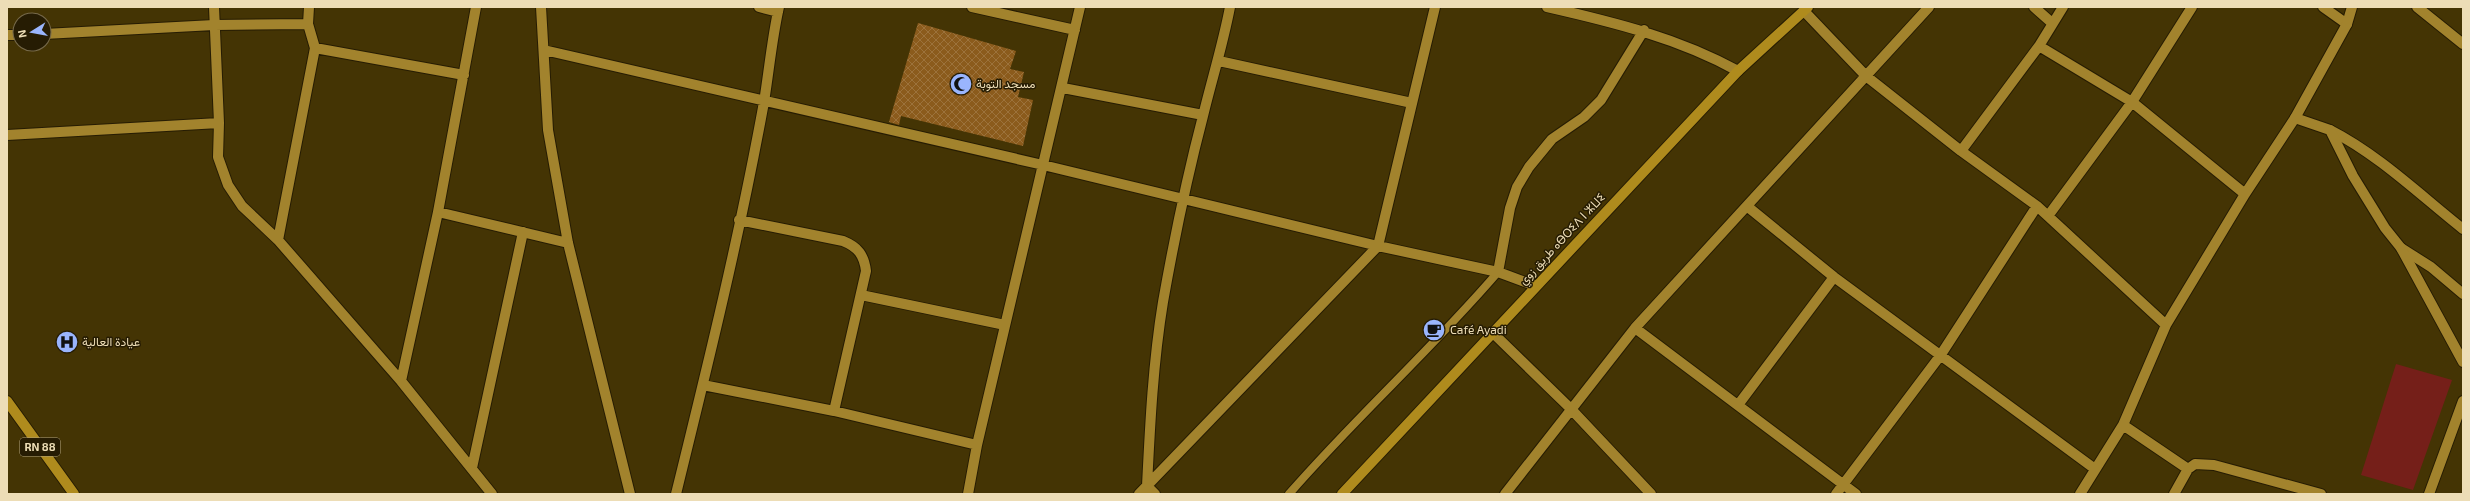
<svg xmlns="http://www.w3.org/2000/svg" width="2470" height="501" font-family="'Exo 2',Vazirmatn,'Noto Sans Tifinagh',sans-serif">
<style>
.park{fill:#751f19}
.building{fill:url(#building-cross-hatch)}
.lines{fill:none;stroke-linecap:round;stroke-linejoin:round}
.service-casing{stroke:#261c03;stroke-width:10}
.minor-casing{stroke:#261c03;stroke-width:12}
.tertiary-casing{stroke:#261c03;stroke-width:12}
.primary-casing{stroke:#261c03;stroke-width:12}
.service{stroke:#a2832d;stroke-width:8}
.minor{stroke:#a2832d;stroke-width:10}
.tertiary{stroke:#a2832d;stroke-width:10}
.primary{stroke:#af8b1d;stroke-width:10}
.labels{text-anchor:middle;stroke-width:3;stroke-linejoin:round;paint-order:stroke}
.shield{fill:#261c03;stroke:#b1a380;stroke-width:1}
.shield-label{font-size:11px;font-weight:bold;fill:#edddb6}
.poi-label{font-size:12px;fill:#edddb6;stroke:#261c03;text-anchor:start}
.street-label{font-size:12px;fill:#edddb6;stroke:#261c03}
</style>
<defs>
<pattern id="building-cross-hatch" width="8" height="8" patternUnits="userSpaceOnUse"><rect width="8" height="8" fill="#8b5b1c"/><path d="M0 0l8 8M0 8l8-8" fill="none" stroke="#9c723b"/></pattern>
</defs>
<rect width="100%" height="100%" fill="#443404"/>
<path class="park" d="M2396,364L2452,380L2413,490L2361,475Z"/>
<path class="building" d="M918,23L1016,51L1010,69L1024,72L1018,97L1033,100L1023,146L901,116L899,125L889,122Z"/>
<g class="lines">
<g class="service-casing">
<path id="service" d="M1289,494C1356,417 1432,349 1498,272"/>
</g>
<g class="minor-casing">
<path id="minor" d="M214,7L219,123L218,157L228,185L242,206L278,240L401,381L492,494
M541,7L548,130L568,243L630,494
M759,7L778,12
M972,7L1075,30
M1547,7C1613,22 1678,38 1738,71
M2034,7L2052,23
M2323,7L2347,24
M2417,7L2463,44
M1804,11L1866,76L1961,151L2037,206L2166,325
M44,34L214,25L308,24
M7,35H20
M2039,46L2132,102L2245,194
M315,48L464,75
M544,50L1043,165L1378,246L1498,272L1536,286
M1219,61L1412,103
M1063,88L1203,115
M2330,130C2379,155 2420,195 2463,229
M7,135L219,123
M1961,151L2039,46L2063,7
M1748,207L1834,277L2095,469
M438,212L568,243
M2048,216L2132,102L2192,7
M739,220L843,241C858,247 864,255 866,271L834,411
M278,240L315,48L308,24L309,7
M2401,248L2431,267L2463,294
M1498,272L1510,208L1517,187L1529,167L1552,139L1584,117L1601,100L1644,30
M861,295L1005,325
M1635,328L1856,494
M1493,333L1570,408L1651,494
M401,381L438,212L476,7
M703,385L834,411L977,445
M1738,405L1834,277
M2123,425L2188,469L2195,464L2214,465L2321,494
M472,468L523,232
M676,494C708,364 740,234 764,102C769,71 772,38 779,7
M968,494L977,445L1080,7
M1139,494L1378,246L1435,7
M1155,494L1147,486C1150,425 1153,363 1163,302C1174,240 1187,177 1203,116C1212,79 1223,44 1230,7
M1505,494L1635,328L1929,7
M1836,494L1940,356L2037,206
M2080,494L2123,425L2166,325L2245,194L2295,118
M2174,494L2188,469
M2429,494L2463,401"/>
</g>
<g class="tertiary-casing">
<path id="tertiary" d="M2352,7L2347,24L2295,118L2330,130L2353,176L2385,228L2401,248L2463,362"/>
</g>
<g class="primary-casing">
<path id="primary" d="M7,401L74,494
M1342,494L1738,71L1808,7"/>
</g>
<use href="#service" class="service"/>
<use href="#minor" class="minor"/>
<use href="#tertiary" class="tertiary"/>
<use href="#primary" class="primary"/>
</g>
<defs>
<g id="mosque-disc" transform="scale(1.15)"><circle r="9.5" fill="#9ab5fd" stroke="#261c03"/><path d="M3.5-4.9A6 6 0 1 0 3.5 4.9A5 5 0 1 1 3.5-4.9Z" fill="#111"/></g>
<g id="cafe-disc" transform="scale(1.15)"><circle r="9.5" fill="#9ab5fd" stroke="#261c03"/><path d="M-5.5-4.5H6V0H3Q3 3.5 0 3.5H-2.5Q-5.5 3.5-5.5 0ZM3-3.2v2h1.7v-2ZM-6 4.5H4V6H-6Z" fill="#111"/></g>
<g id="hospital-disc" transform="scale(1.15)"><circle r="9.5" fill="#9ab5fd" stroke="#261c03"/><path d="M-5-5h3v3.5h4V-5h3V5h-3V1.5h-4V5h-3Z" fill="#111"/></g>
</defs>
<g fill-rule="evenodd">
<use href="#mosque-disc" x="961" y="84"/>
<use href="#cafe-disc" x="1434" y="330"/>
<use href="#hospital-disc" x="67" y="342"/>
</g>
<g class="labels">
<rect class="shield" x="20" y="438" width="40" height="18" rx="3"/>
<g class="shield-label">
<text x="40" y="451">RN 88</text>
</g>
<g class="poi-label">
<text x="976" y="88">مسجد التوبة</text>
<text x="1450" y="334">Café Ayadi</text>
<text x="82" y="346">عيادة العالية</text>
</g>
<g class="street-label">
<text transform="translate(1562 239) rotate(-47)" y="4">طريق زوي ⴰⴱⵔⵉⴷ ⵏ ⵣⵡⵉ</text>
</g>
</g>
<rect width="2470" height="501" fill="none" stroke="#edddb6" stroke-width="16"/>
<g transform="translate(32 32) rotate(259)"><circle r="19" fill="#261c03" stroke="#76694b"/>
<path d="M0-3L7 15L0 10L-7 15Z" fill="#9ab5fd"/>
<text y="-6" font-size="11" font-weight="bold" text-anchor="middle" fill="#edddb6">N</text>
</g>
</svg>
